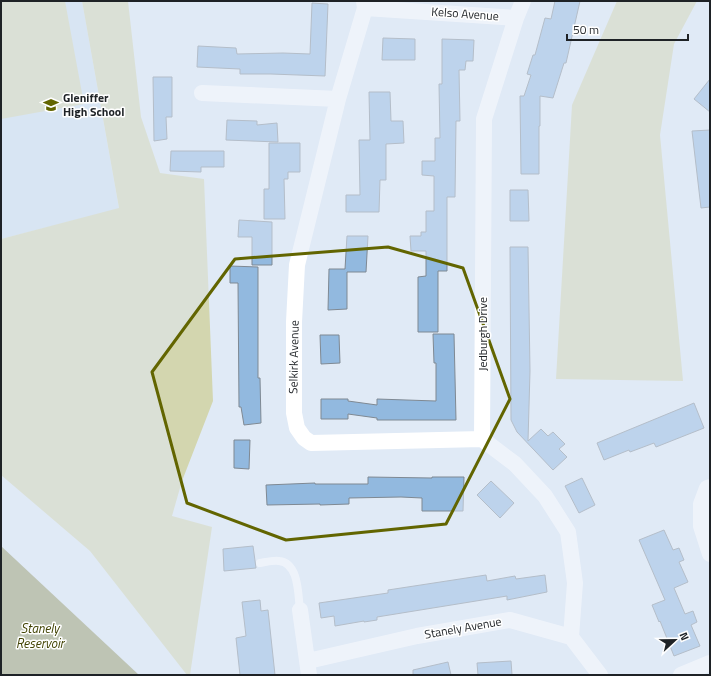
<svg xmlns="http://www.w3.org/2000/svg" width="711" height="676" font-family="'Titillium Web',sans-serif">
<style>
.built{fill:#cedfef}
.green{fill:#d3d6af}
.water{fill:#949765}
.building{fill:#92b9df;stroke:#7f8993}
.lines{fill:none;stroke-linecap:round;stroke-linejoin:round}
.service{stroke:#fff;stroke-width:8}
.minor{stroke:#fff;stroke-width:16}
.marked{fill:none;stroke:#626500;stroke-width:3;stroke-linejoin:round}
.labels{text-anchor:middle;stroke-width:3;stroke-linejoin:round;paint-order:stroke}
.street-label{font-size:12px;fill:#1e2226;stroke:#fff}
.poi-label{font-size:12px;font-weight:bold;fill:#1e2226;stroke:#fff;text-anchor:start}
.water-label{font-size:13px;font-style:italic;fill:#424404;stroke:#fff}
</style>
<rect width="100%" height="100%" fill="#e0eaf6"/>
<path class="built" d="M1,1H82L119,209L1,239Z"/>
<path class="green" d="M1,1H65L84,104L1,119Z
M82,1H128L141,117L160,173L204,179L213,401L182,481L172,516L212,527L190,675H187L90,551L1,475V239L119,208Z
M617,1H697L674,44L660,135L683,381L556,379L572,105Z"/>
<path class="water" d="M1,546L139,675H1Z"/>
<path class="building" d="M555,1H580L566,63H564L553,98L540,96V126H539V174H521L520,96H524L531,75L527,74L533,55H535L545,18L551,19Z
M312,3L328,4L325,76L271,74H240V69L197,67L198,46L236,48L237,54L283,53L310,54Z
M383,38L415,39V60H382Z
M442,39L474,40L473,61H466L465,70H459L460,121H456L455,197H447V271H438V332H418V277L426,276V251H411L410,236H421V232H426V211H434V176L422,175V161H435V138H440L439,84H442Z
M153,77H172V117H166L167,139L154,141Z
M710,79V112L694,99Z
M369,92H390L391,121H403L404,143L386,144V180H380L379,212H346V195H360L359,140H370Z
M227,120L257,121V125L277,123L278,142L226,140Z
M710,130V207L701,208L692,131Z
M269,143H300V172H288V179H284L285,219H264V189H269Z
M171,151H224V167H201V172L170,171Z
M510,190H528L529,221H510Z
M239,220L272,222V265H252V237H238Z
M347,236H368L366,272H347V309L328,310L329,269H345Z
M510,247H528L530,371L528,441L541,429L548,436L553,432L565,444L559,449L567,457L553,470L517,432L511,420Z
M230,266L258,267V378H260L261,423L244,425L241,407H239L238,283H230Z
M433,334H454L456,420H377V418L348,414V419H321V399H348V401L377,405V399L436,401V363H434Z
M320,335H339L340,363L321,364Z
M694,403L704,428L656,447L654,443L630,452L629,450L604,460L597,443Z
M234,440H250L249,469L234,468Z
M368,477L432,478V477H464L463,511H422V498L401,497L349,498V504L320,505V504L267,505L266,485L315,483V484H368Z
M582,478L595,505L579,513L565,486Z
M491,481L514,503L500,518L477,495Z
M664,530L673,550L679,548L684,560L679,562L688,582L674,588L685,614L693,611L697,622L691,625L700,646L674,656L660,621L659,622L652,605L665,600L639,540Z
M253,546L256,568L224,571L223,549Z
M486,575L487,581L515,576L516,579L545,575L547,592L507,600V596L377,617V620L364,622V621L335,626L334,616L321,618L319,603L388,593V590Z
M260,600L261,611L268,610L275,675H240L236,638L246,636L242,602Z
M511,661L512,675H478L477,663Z
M448,662L451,675H413V670Z"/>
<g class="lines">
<path class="service" d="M260,563C266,562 274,560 279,561C299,563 298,594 300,610"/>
<path class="minor" d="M364,1L365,8L338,99L297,265L294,322V413L297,428L304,438L311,443L482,439
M523,1L516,18L484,119L482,439L515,464L545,496L568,532L575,583L571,637
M365,8L516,18
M202,93L338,99
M710,487L707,488L701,504V526L710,554
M300,610L309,675
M308,661L417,636L510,620L571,637L600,675
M681,675L710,663"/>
</g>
<path d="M0 0H711V676H0ZM388,247L463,268L510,399L446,524L286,540L187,503L152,372L235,259Z" fill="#e0eaf6" fill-opacity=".55" fill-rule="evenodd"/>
<path class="marked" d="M388,247L463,268L510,399L446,524L286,540L187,503L152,372L235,259Z"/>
<defs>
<g id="school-bare" transform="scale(1.2)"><path d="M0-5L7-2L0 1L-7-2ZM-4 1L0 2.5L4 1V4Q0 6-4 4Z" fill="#626500" stroke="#fff" stroke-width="2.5" paint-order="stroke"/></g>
</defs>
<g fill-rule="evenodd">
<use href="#school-bare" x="51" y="105"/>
</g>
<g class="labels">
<g class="street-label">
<text transform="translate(465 14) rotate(4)" y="4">Kelso Avenue</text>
<text transform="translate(483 334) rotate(-90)" y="4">Jedburgh Drive</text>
<text transform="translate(294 357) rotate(-89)" y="4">Selkirk Avenue</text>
<text transform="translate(463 628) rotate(-10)" y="4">Stanely Avenue</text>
</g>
<g class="poi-label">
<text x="63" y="102">Gleniffer<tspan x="63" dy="14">High School</tspan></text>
</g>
<g class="water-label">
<text x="40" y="633">Stanely<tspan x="40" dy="15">Reservoir</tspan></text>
</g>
</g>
<rect width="711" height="676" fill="none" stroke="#1e2226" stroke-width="4"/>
<g transform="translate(675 640) rotate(68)" stroke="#ffffff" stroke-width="3" paint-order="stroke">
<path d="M0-3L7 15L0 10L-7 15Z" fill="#1e2226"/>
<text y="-6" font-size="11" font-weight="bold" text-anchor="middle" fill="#1e2226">N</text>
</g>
<path d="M567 34v6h121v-6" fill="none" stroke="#1e2226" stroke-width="2"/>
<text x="573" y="34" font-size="12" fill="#1e2226" stroke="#ffffff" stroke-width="3" paint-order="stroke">50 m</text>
</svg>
